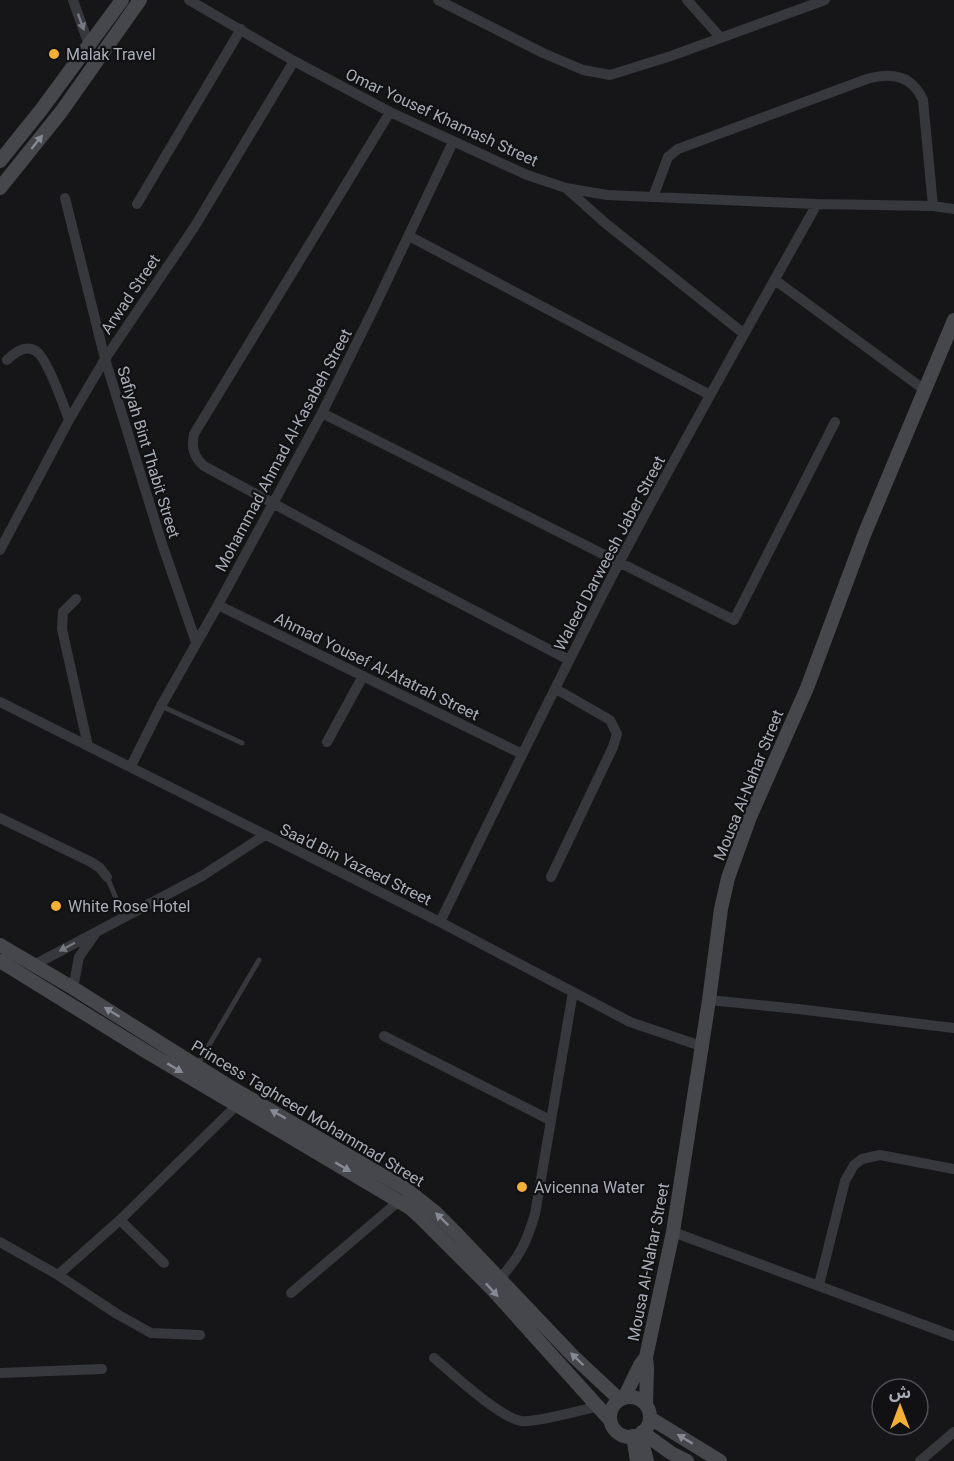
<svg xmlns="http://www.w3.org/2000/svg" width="954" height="1461" font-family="Roboto,'Noto Sans Arabic',sans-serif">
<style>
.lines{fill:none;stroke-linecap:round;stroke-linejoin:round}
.lane{stroke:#37383d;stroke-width:5}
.street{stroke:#37383d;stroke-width:10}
.secondary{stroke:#45474d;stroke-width:14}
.oneway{fill:#757881}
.oneway2{fill:#858993}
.poi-dot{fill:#f2b134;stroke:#111113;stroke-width:2}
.labels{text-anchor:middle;stroke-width:4.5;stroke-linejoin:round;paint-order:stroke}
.poi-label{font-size:16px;fill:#a8adb8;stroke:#111113;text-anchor:start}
.street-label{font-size:16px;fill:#a8adb8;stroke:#111113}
</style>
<rect width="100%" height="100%" fill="#161618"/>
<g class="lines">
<path class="lane" d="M161,706L242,743
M107,877L124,917
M198,1064L259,960"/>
<path class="street" d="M73,0L89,45
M189,0L294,61L390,112L527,175L566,188L607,195L817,204L933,206L954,209
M438,0L543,53L583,70L610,75L671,56L825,0
M687,0L720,37
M390,112L194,434C191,448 194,457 204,466L404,574L569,660
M566,188L604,222L743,333
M653,197L668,157L678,149L867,79C891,72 912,75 923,100L933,206
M65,198L105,359L162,544L196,642
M137,204L241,29
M409,236L710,395
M775,280L926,391
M7,360C14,353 25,344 36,351C47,358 64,406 69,420
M322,413L734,620L835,422
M0,550L69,420L105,359L195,226L294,61
M76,599L63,612L62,629L88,746
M218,605L522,754
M0,702L440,922L630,1022L701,1046
M327,742L363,676
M131,766L161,706L218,605L322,413L375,306L453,142
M0,818L91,862L100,868L107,877
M551,877L613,747L617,734L610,720L556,689
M440,922C499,801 558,680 620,561C684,440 751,322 817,204
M34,965L202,876L265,835
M73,988L79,957L95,934
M709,1000L798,1009L954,1028
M384,1036L550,1120
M120,1220L164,1263
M673,1232L954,1336
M0,1242L58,1275L117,1314L151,1333L200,1335
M58,1275L120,1220L237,1105
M500,1278C520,1257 527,1241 535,1214L573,992
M819,1285L845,1181L854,1165L862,1159L880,1155L954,1169
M291,1293L399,1201
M434,1358C453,1374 499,1417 521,1421C534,1423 583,1410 599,1406
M0,1373L102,1369
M920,1461L954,1432"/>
<path class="secondary" d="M0,161L41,110L122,0
M0,188L61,112L140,0
M0,945L73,988L227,1085L406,1189L435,1212L457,1234L573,1356L620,1400
M0,961L147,1052L410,1208L420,1217L493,1290L610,1420
M610 1417a20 20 0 1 1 40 0a20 20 0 1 1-40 0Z
M624,1398L640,1365L646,1357
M646,1405L647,1369L646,1357L673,1232L709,1000L721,909L728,878L750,817L807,688L864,535L954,320
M650,1418L720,1461
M642,1432L671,1453L687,1461
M640,1434L647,1461
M633,1436L637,1461"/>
</g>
<defs><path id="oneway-solid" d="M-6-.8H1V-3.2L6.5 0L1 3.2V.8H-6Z" transform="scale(1.5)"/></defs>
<g class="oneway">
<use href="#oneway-solid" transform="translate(81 22) rotate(70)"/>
<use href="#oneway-solid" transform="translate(67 947) rotate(152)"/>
</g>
<g class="oneway2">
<use href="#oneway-solid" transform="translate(37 142) rotate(-51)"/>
<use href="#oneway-solid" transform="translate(112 1012) rotate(-148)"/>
<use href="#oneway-solid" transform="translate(175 1068) rotate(31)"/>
<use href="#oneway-solid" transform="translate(278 1114) rotate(-150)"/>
<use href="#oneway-solid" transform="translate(343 1167) rotate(31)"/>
<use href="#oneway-solid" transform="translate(442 1219) rotate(-136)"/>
<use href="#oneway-solid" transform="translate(492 1290) rotate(47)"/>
<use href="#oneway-solid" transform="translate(577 1359) rotate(-136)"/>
<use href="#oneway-solid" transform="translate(685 1439) rotate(-149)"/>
</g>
<g class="poi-dot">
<circle cx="54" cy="54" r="6"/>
<circle cx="56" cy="906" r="6"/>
<circle cx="522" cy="1187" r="6"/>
</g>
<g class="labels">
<g class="poi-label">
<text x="66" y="60">Malak Travel</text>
<text x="68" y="912">White Rose Hotel</text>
<text x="534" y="1193">Avicenna Water</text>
</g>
<g class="street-label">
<text transform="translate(442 117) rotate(25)" y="6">Omar Yousef Khamash Street</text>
<text transform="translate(130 294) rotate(-56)" y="6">Arwad Street</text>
<text transform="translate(283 450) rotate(-62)" y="6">Mohammad Ahmad Al-Kasabeh Street</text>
<text transform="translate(149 452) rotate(73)" y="6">Safiyah Bint Thabit Street</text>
<text transform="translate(609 553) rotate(-62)" y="6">Waleed Darweesh Jaber Street</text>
<text transform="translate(377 666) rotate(26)" y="6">Ahmad Yousef Al-Atatrah Street</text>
<text transform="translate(748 785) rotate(-68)" y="6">Mousa Al-Nahar Street</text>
<text transform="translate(356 864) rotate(26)" y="6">Saa'd Bin Yazeed Street</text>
<text transform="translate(308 1113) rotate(31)" y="6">Princess Taghreed Mohammad Street</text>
<text transform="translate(648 1262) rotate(-79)" y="6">Mousa Al-Nahar Street</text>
</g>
</g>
<g transform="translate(900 1407)"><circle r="28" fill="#111113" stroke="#4d4f55" stroke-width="1.5"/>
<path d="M0-4.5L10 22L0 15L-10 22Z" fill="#f2b134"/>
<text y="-9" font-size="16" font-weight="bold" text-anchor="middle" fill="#a8adb8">ش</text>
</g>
</svg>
